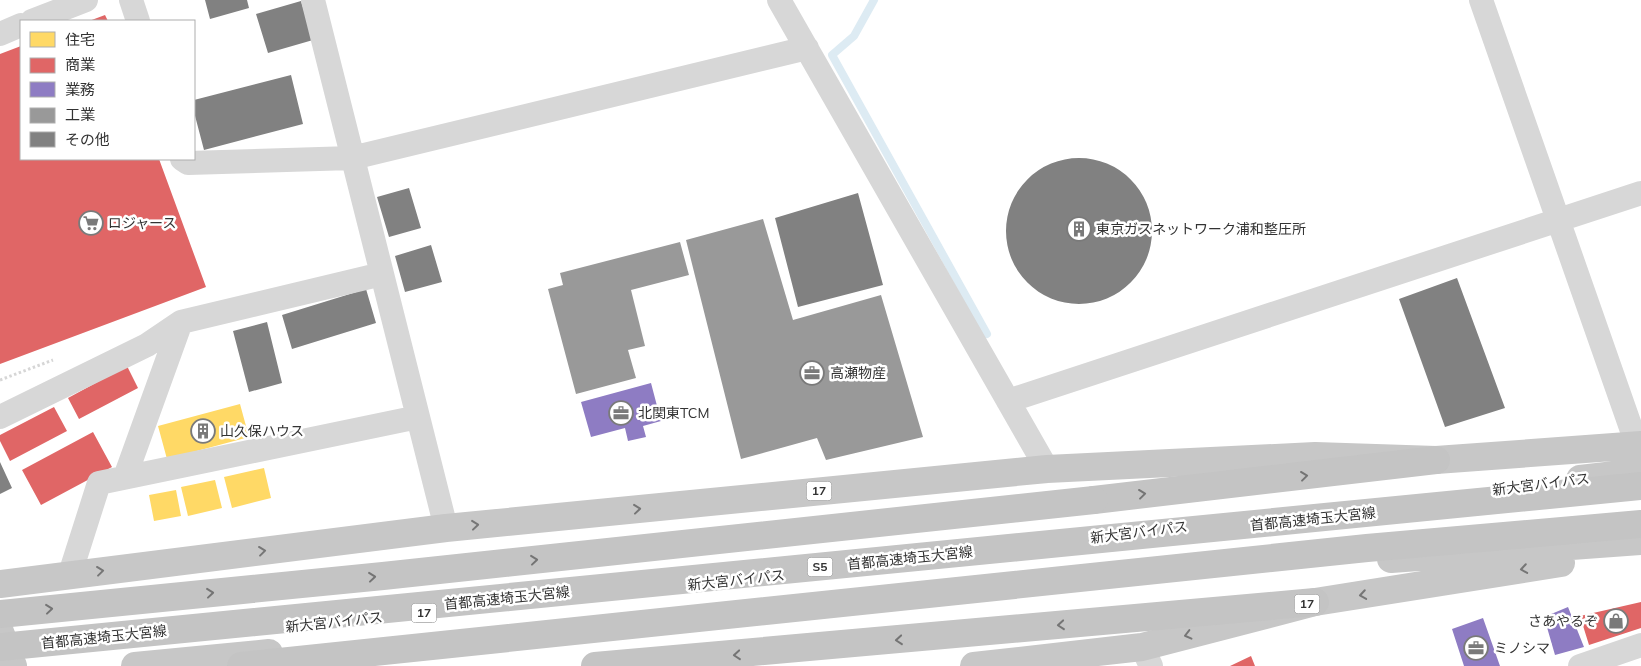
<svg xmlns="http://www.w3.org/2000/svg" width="1641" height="666" font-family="Mulish,'Noto Sans JP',sans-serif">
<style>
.homes{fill:#ffd966}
.shops{fill:#e06666}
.offices{fill:#8e7cc3}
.industry{fill:#999}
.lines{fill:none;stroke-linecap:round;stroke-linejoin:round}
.stream{stroke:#ddebf3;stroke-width:8}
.building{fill:#818181}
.path{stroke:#d6d6d6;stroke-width:3;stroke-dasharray:2.5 2.5;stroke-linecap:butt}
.minor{stroke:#d7d7d7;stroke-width:24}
.trunk{stroke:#c7c7c7;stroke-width:28}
.motorway{stroke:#c4c4c4;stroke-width:28}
.motorway-bridge{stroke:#c4c4c4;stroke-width:28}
.oneway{stroke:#747474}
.oneway2{stroke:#767676}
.labels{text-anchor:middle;stroke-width:5;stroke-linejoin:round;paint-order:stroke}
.shield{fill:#fff;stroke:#707070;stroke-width:1}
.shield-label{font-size:12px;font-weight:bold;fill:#333}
.poi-label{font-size:14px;fill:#333;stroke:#fff;text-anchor:start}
.street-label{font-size:14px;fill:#333;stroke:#fff}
</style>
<rect width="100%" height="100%" fill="#fff"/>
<path class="homes" d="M240,404L249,437L167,459L158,426Z
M264,468L271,498L232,508L224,477Z
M215,480L222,508L188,516L181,487Z
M176,490L181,516L154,521L149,495Z"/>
<path class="shops" d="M105,15L108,21H89Z
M21,46V159H159L206,287L0,364V54Z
M127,366L138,388L79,419L68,398Z
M54,407L67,431L10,461L0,441V435Z
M93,432L112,467L41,505L22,470Z
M1641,602V628L1589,645L1580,616Z
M1251,656L1255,666H1230Z"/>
<path class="offices" d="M651,383L661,421L643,426L646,437L628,441L625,428L591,437L581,402Z
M1568,607L1584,647L1555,655L1544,617Z
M1483,618L1500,666H1464L1452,629Z"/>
<path class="industry" d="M763,219L793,320L881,295L923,437L826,460L817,438L741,459L686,240Z
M680,242L689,275L631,290L645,346L628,350L636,378L576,394L548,289L563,285L560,273Z"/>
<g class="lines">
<path class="stream" d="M874,0L854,36L832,55L987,334"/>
</g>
<path class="building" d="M205,0H247L249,8L210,19Z
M301,1L313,40L268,53L256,14Z
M291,75L303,124L204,150L194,112V100Z
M1006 231a73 73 0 1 1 146 0a73 73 0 1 1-146 0Z
M409,188L421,228L389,237L377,197Z
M858,193L883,285L798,307L775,218Z
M431,245L442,282L405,292L395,256Z
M1457,278L1505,408L1445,427L1399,299Z
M366,289L376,323L292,349L282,315Z
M267,322L282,383L249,392L233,331Z
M0,462L12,488L0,494Z"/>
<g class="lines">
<path class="path" d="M0,380L53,360"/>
<path class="minor" d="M131,0L138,21
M313,0L446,528
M779,0L1047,469
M1481,0L1637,445
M32,21L86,0
M0,34L21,25
M182,159L188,163L352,158L807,48
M1008,401L1641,193
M0,417L147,345L181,322L382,274
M125,477L181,322
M70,574L99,483L418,417
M1142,647L1151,666
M1580,666L1641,645"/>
<path class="trunk" d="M1580,479L1641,472
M1391,559L1641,541
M0,584L446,528L1047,469L1315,456L1436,460L1641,445
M0,632L13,666
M135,666L269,653
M974,666L1142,647L1315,602L1561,563"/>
<path class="motorway" d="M1094,500L1436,460
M595,666L1315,602"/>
<path class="motorway-bridge" d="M0,614L383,576L1094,500
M0,647L1641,486
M241,666L1367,548L1641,524"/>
</g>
<defs><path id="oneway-chevron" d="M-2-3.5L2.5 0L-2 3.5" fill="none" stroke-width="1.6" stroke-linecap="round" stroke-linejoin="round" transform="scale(1.25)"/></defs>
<g class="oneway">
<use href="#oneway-chevron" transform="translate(1304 476) rotate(-7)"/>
<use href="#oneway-chevron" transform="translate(1142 494) rotate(-7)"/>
<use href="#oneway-chevron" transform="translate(534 560) rotate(-6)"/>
<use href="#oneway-chevron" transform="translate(372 577) rotate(-6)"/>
<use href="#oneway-chevron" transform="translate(210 593) rotate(-6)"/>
<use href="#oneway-chevron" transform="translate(49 609) rotate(-6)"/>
<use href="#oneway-chevron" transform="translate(1061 625) rotate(175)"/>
<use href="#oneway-chevron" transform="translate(899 640) rotate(175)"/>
<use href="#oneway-chevron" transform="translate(737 655) rotate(175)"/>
</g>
<g class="oneway2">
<use href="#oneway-chevron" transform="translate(637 509) rotate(-6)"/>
<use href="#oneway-chevron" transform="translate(475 525) rotate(-6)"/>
<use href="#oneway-chevron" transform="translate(262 551) rotate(-7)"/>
<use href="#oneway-chevron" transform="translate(1524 569) rotate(171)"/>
<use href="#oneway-chevron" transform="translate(100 571) rotate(-7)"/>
<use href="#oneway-chevron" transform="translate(1363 595) rotate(171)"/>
<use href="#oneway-chevron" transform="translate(1188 635) rotate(166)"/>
</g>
<defs>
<g id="supermarket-ring" transform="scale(1.25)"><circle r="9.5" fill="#fff" stroke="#7a7a7a" stroke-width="1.5"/><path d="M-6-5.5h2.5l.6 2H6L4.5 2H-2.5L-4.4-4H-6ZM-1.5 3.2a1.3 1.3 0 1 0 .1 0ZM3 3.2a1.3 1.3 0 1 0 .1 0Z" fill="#7a7a7a"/></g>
<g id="building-ring" transform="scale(1.25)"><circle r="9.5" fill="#fff" stroke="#7a7a7a" stroke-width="1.5"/><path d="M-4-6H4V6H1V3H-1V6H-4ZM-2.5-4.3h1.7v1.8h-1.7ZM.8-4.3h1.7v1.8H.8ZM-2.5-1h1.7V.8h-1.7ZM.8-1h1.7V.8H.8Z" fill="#7a7a7a"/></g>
<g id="office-ring" transform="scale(1.25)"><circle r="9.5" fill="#fff" stroke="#7a7a7a" stroke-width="1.5"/><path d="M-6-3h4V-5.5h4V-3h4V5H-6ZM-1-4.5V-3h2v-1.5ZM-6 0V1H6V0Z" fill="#7a7a7a"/></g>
<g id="shop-ring" transform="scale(1.25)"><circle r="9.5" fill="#fff" stroke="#7a7a7a" stroke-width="1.5"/><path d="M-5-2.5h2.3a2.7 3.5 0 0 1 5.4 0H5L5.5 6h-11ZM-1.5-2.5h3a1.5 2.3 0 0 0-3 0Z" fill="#7a7a7a"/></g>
</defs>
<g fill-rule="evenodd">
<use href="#supermarket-ring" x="91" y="223"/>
<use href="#building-ring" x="1079" y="229"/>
<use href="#office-ring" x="812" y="373"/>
<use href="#office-ring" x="621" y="413"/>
<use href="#building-ring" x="203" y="431"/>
<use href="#shop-ring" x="1616" y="621"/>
<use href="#office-ring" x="1476" y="648"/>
</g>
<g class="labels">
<g class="shield">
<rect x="806.5" y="481.5" width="25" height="19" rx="4"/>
<rect x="807.5" y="557.5" width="25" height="19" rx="4"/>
<rect x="1294.5" y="594.5" width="25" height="19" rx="4"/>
<rect x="411.5" y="603.5" width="25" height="19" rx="4"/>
</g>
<g class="shield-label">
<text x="819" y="495">17</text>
<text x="820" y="571">S5</text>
<text x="1307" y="608">17</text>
<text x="424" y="617">17</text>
</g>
<g class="poi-label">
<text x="108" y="228">ロジャース</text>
<text x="1096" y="234">東京ガスネットワーク浦和整圧所</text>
<text x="830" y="378">高瀬物産</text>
<text x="638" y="418">北関東TCM</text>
<text x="220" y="436">山久保ハウス</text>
<text x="1598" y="626" text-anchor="end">さあやるぞ</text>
<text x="1494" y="653">ミノシマ</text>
</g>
<g class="street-label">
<text transform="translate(1541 484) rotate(-7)" y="5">新大宮バイパス</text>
<text transform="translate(1313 519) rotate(-6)" y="5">首都高速埼玉大宮線</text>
<text transform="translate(1139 532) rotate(-7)" y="5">新大宮バイパス</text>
<text transform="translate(910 558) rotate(-6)" y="5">首都高速埼玉大宮線</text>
<text transform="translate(736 580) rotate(-6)" y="5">新大宮バイパス</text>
<text transform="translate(507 598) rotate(-6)" y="5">首都高速埼玉大宮線</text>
<text transform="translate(334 622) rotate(-6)" y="5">新大宮バイパス</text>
<text transform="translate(104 637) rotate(-6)" y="5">首都高速埼玉大宮線</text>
</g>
</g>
<rect x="20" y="20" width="175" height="140" fill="#ffffff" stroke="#adadad"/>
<rect x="30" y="32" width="25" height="15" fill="#ffd966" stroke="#adadad"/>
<text x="65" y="45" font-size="15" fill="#333333">住宅</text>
<rect x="30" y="58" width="25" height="15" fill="#e06666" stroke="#adadad"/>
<text x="65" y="70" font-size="15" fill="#333333">商業</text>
<rect x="30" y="82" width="25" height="15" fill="#8e7cc3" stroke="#adadad"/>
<text x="65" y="95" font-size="15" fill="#333333">業務</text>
<rect x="30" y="108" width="25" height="15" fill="#999999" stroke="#adadad"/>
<text x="65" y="120" font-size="15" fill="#333333">工業</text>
<rect x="30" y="132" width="25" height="15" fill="#818181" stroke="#adadad"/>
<text x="65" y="145" font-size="15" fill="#333333">その他</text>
</svg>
